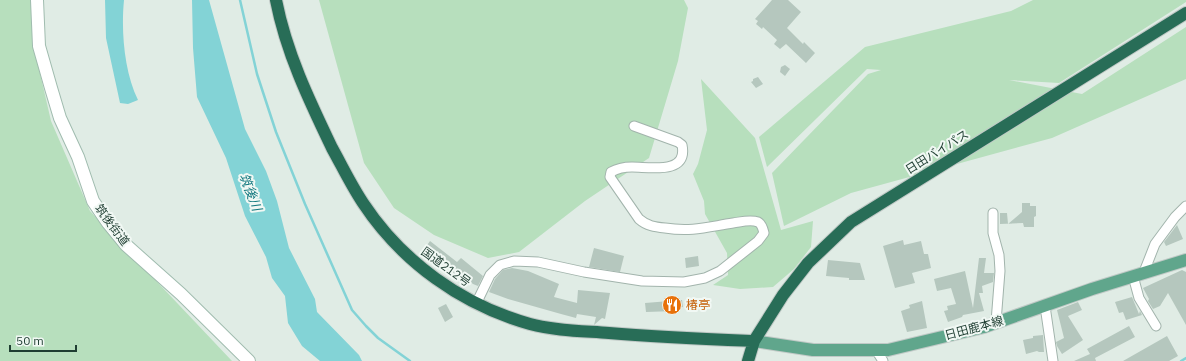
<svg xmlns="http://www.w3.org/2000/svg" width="1186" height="361" font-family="'IBM Plex Sans','Noto Sans JP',sans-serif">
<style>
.green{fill:#b7dfbd}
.water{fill:#83d3d6}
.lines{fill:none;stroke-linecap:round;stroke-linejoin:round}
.stream{stroke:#83d3d6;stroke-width:2.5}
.building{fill:#b5c7be}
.street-casing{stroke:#a2b4ac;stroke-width:11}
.secondary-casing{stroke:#a0bcaf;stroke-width:14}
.primary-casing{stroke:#c0c9c6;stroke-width:14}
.highway-casing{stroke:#c0c9c6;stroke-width:14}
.street{stroke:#fff;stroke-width:9}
.secondary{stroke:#fff;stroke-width:12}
.primary{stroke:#60a68c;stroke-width:12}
.highway{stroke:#286d57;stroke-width:12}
.labels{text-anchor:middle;stroke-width:4;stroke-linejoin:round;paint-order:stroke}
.street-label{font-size:12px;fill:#1f3e32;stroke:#f1f8f4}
.food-label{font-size:12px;fill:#c56008;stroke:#f1f8f4;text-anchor:start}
.water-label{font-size:13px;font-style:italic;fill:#14797f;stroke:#f1f8f4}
</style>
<rect width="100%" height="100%" fill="#e0ece5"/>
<path class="green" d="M0,0H31L33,43L51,121L90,211L232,361H0Z
M319,0H684L688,8L678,61L649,158L585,201L519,252L488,258L434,235L394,208L364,163Z
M1033,0H1186V2L1059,83L1009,80L1082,94L1186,27V79L1052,138L851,193L784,226L772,173L868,74L881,70L867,69L767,167L759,137L865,47L1011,11Z
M701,79L755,138L781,230L813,221L811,247L794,269L773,287L740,289L713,285L728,275L727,253L705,214L704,201L693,174L698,164L707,130Z"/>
<path class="water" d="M105,0H124C121,31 124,71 138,100L128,104L120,103L106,38Z
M192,0H209L245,129L266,171L277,201L289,248L315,299L317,312L359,355L362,361H320L302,346L288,323L285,296L272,278L266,257L245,216L226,158L197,97L193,48Z"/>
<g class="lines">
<path class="stream" d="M240,0L257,74L276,132L305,204L352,310L366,326L378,338L410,361
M1181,361L1186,358"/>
</g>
<path class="building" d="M772,0H788L801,12L787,28L803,44L804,42L815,53L806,63L786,44L780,49L774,44L777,40L763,27L762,29L756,24L758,21L755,19Z
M785,65L790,69L785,76L780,72L781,67Z
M758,77L763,84L756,88L751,82L753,81V79Z
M1022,203H1030V206H1036V216L1034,217V227H1024L1023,223L1000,224V213H1007L1008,224L1022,212Z
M1177,225L1183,239L1166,246L1164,242Z
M903,240L904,245L921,241L924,254H928L931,268L912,273L915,283L895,288L883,246Z
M430,241L457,262L461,258L483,276L478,286L473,284L466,278L463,281L425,248Z
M594,248L624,256L620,272L589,267Z
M698,256L699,266L686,268L685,258Z
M979,258H986L984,273H994L993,282L982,286L983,293H979L984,311L963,315L962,317L948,322L944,311L948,310L947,306L956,304L951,288L937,291L934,279L965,271L973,308Z
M828,260L860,263L865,280H849V278L826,276Z
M512,268L528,271L559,284L554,297L577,303L578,290L610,293L605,319L602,318L594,325L596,317L577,314L576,318L561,314L508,299L489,292L495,279L503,270Z
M1182,270L1186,272V325L1168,293L1160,306L1153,309L1148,301L1149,299L1143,288Z
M1132,297L1139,314L1140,311L1142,315L1126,320L1123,312L1119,313L1115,302Z
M682,300L683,307L677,308L675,311L646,312L645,303Z
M922,301L927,328L907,332L901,311L910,308L909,305Z
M1078,302L1082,310L1068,316L1083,340L1062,354L1057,346L1056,342L1064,338L1057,310Z
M446,304L453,317L445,322L438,308Z
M1129,326L1135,337L1095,358L1096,361H1074L1090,354L1087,349Z
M1043,335L1044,352H1039L1037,351L1026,354L1023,340L1033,338V336Z
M1167,336L1178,356L1169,361H1123Z"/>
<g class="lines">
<g class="street-casing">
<path id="street" d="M993,213V233L999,255L1000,271L996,322
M1144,272L1155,244L1175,217L1186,206
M1133,276L1139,298L1156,326
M476,304L490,275L500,265L514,261L538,262L584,272L642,281L684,282L705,278L720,271L758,241L764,233C763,229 762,224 758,222C750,219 741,222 733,223C707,227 692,232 665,228C655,227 647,226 639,219L610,177L611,172C618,168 624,167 632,167C650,167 688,175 682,145L678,142L634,126
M1045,306L1053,361
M876,350L883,361"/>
</g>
<g class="secondary-casing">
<path id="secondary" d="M37,0L39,46L51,88L60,118L78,157L93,201L108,223L126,245L181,294L249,361"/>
</g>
<g class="primary-casing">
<path id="primary" d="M754,341L813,350H888L984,327L1092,289L1186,260"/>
</g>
<g class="highway-casing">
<path id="highway" d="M276,0C286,52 309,100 332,148C342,166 351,185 363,203C402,262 462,305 530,324C556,331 583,331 609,333C657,337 706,339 754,341
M748,361L754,341L783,295L808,263L851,222L1186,13"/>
</g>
<use href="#street" class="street"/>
<use href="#secondary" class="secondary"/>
<use href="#primary" class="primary"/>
<use href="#highway" class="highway"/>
</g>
<defs>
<g id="restaurant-disc" transform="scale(1)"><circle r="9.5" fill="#e8710a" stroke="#f1f8f4"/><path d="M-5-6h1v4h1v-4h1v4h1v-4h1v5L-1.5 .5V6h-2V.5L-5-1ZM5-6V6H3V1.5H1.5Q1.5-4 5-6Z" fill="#fff"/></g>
</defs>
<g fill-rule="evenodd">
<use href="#restaurant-disc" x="672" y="305"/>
</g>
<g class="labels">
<g class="street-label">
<text transform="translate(937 152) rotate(-32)" y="4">日田バイパス</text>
<text transform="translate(112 225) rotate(53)" y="4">筑後街道</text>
<text transform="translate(446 267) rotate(36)" y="4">国道212号</text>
<text transform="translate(974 328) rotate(-15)" y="4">日田鹿本線</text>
</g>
<g class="food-label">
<text x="686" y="309">椿亭</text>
</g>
<g class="water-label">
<text transform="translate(251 192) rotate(69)" y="5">筑後川</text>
</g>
</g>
<path d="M10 345v6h66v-6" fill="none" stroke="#1f3e32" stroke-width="2"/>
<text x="16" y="345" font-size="12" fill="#1f3e32" stroke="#f1f8f4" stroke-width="3" paint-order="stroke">50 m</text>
</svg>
